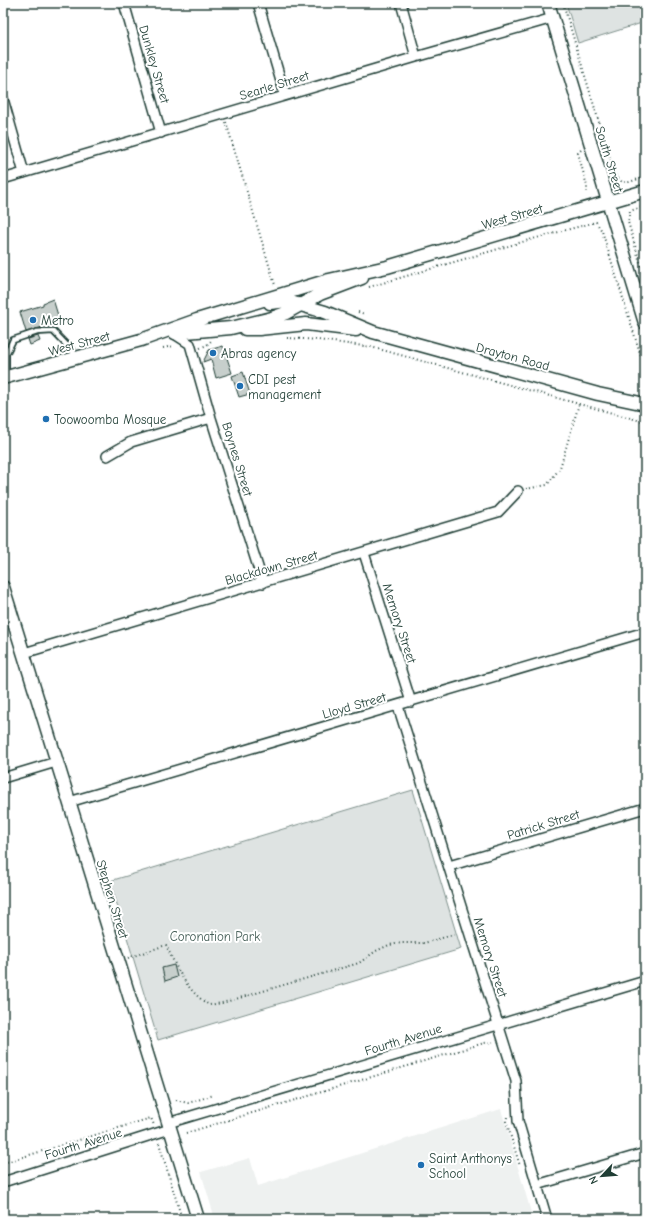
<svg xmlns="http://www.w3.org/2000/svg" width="648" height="1222" font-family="'Comic Neue',sans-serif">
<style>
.built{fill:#eef1f0}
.green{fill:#dee3e2;stroke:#7e908b}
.building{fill:#c7cfcc;stroke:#1f3d34}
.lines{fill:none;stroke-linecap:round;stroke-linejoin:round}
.lane-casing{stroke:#1f3d34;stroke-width:8}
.street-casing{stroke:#1f3d34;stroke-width:12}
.secondary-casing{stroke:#1f3d34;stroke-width:15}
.path{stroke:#1f3d34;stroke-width:2;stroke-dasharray:1 3;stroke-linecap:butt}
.lane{stroke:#fff;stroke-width:4.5}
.street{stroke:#fff;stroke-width:9}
.secondary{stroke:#fff;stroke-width:12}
.poi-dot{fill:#1f6fb2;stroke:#fff;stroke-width:1.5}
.labels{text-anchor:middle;stroke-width:4;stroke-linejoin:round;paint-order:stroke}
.street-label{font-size:13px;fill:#1f3d34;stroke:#fff}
.poi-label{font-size:13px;fill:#1f3d34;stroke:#fff;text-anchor:start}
.park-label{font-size:13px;fill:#455e57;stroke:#fff}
</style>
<rect width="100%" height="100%" fill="#fff"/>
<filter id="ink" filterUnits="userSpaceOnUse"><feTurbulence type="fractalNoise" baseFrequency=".025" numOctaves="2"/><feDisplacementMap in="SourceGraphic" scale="8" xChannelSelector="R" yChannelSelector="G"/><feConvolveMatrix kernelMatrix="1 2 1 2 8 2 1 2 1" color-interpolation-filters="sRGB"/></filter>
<g filter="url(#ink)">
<path class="built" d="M501,1109L533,1219H215L201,1172L250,1158L258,1186Z"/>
<path class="green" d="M566,3H645V22L578,43Z
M413,790L461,949L158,1040L110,881Z"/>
<path class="building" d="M53,299L60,322L26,332L20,312L43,305V303Z
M38,336L40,341L30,345L28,339Z
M223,346L232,373L216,378L211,359L203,362L209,350Z
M243,372L250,394L239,397L232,376Z
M174,965L177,977L165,981L162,968Z"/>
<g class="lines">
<g class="lane-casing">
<path id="lane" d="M6,376V354L13,340L37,332L53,331L78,357"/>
</g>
<g class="street-casing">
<path id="street" d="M124,3L161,133
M258,3L285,95
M401,3L416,57
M3,99L24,173
M3,179L416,57L553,18
M173,333L190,344L211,418L263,583
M107,456L131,442L211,418
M364,553L411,702
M24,653L498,512L518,491
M398,706L516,1081L518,1121L547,1219
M3,778L56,762
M69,802L645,632
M449,866L645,808
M168,1123L645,981
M3,1182L170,1129
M537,1185L645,1153"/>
</g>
<g class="secondary-casing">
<path id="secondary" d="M548,3L645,323
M270,303L287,301L325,312L373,332L598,394L645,404
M245,329H259L306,324L356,330
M175,333L231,328L272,318L286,313L320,294L362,278
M3,378L141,340L197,320L329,280L387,267L645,191
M3,587L198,1219"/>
</g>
<path class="path" d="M563,3L615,175L622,182H629L645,177
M226,122L275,285
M581,150L578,153L587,186V192
M645,206L630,211L628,222L645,279
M369,287L529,240L596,222L602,231L645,369
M358,312L365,314
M287,338L318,340L371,347L645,422
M163,348L174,346
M200,348L207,345L211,341
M526,489L547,485L560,468L579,404
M128,958L166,945C177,969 186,990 209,1005L222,1003L359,963L376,951L389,945L402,943H424L456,934
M176,1100L188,1103L214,1095
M507,1117L506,1121L520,1166
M186,1133L484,1043L493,1042
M159,1143L182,1219
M3,1163L151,1118L154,1125"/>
<use href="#lane" class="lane"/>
<use href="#street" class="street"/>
<use href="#secondary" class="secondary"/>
</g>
</g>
<g class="poi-dot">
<circle cx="33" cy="320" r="4"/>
<circle cx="213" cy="353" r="4"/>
<circle cx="240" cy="386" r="4"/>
<circle cx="46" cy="419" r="4"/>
<circle cx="421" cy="1165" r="4"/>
</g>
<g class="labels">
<g class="street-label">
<text transform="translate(155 64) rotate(74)" y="5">Dunkley Street</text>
<text transform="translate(274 85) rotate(-17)" y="5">Searle Street</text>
<text transform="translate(610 159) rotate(73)" y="5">South Street</text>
<text transform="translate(512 216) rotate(-16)" y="5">West Street</text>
<text transform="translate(79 343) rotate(-15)" y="5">West Street</text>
<text transform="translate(513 356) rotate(15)" y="5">Drayton Road</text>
<text transform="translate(238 459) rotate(73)" y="5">Baynes Street</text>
<text transform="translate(271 567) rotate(-16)" y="5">Blackdown Street</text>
<text transform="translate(400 623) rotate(72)" y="5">Memory Street</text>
<text transform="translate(354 705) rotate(-16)" y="5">Lloyd Street</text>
<text transform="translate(543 824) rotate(-17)" y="5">Patrick Street</text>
<text transform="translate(113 899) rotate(73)" y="5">Stephen Street</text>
<text transform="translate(491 957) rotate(72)" y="5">Memory Street</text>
<text transform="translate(403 1039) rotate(-17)" y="5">Fourth Avenue</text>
<text transform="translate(83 1143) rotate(-17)" y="5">Fourth Avenue</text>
</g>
<g class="poi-label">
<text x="41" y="325">Metro</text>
<text x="221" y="358">Abras agency</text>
<text x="248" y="384">CDI pest<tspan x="248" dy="15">management</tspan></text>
<text x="54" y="424">Toowoomba Mosque</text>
<text x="429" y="1163">Saint Anthonys<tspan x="429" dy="15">School</tspan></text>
</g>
<g class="park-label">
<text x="215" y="941">Coronation Park</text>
</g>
</g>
<rect width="648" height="1222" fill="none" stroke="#fff" stroke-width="16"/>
<rect x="8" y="8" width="632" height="1206" fill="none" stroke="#1f3d34" stroke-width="1.5" filter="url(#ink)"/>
<g transform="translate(602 1176) rotate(244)" stroke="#ffffff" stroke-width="3" paint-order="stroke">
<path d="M0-3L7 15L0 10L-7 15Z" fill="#1f3d34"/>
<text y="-6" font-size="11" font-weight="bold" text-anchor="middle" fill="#1f3d34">N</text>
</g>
</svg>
